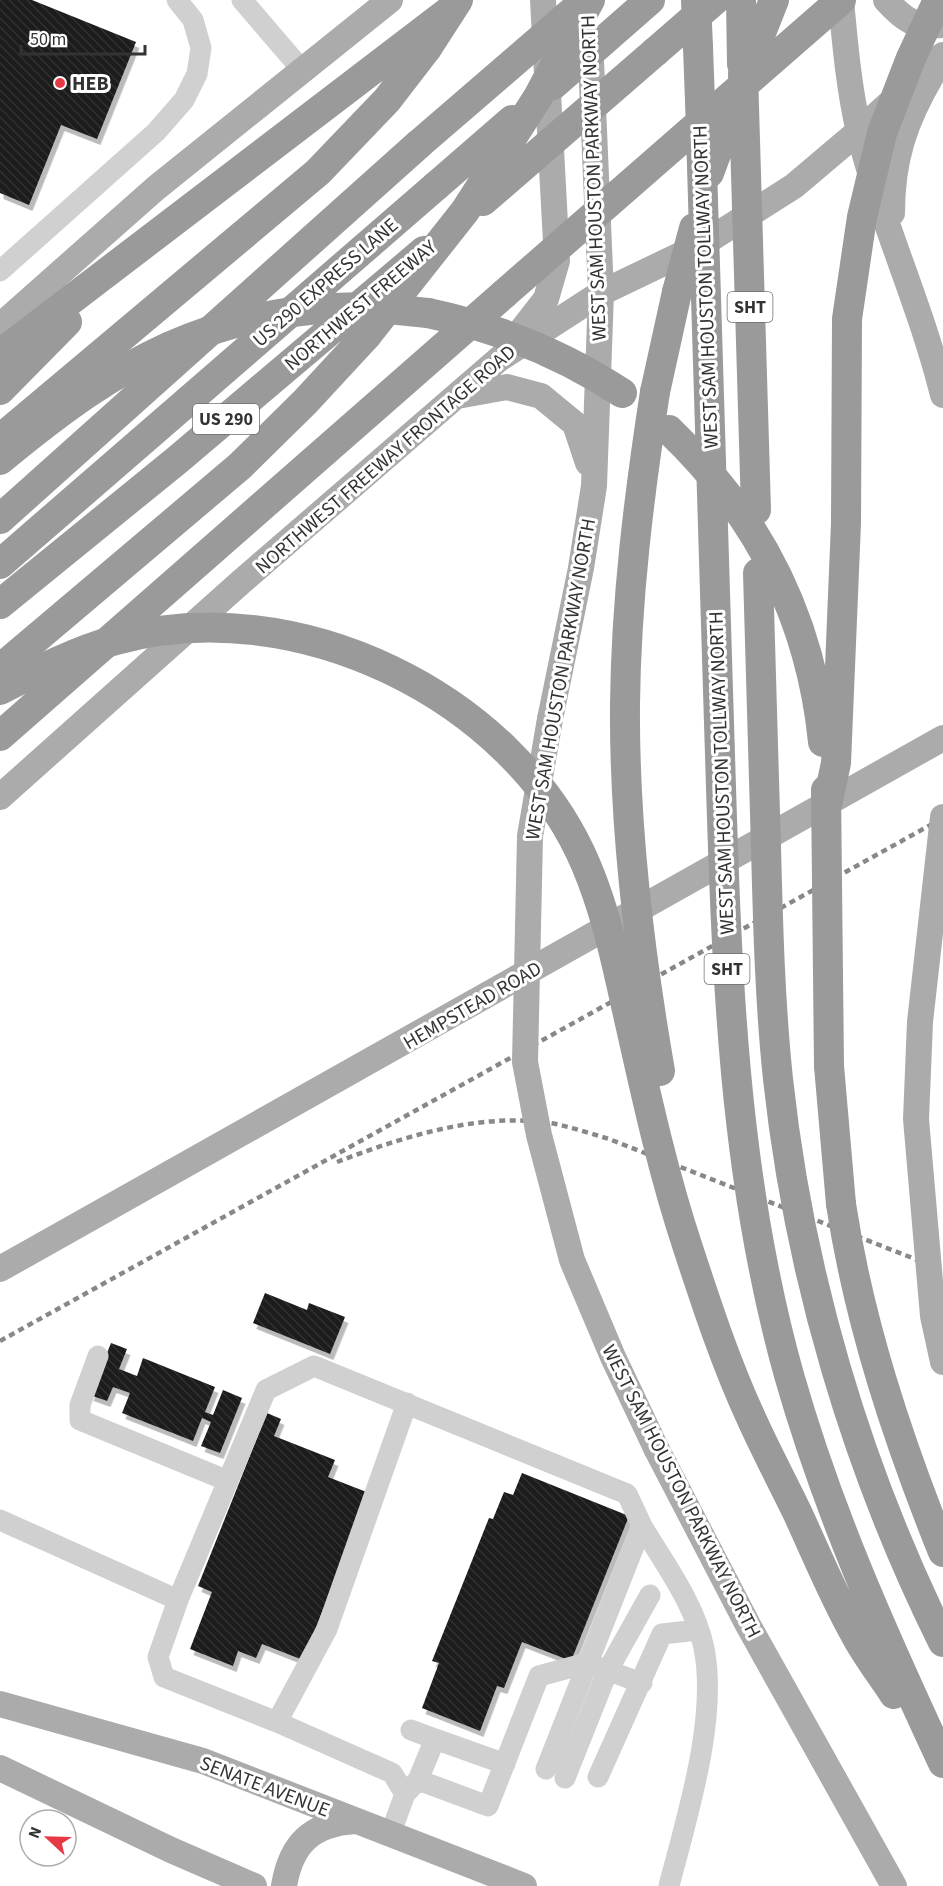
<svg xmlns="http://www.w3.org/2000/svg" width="943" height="1886" font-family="'Source Sans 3',sans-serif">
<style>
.building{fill:url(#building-back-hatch);filter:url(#shadow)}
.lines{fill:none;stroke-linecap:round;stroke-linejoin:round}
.minor{stroke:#d0d0d0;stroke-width:21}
.major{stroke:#ababab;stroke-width:26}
.highway{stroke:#9a9a9a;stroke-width:30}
.rail{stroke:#888;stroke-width:4.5;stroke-dasharray:6 4.5;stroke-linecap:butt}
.major-bridge{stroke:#ababab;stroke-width:26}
.highway-bridge{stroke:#9a9a9a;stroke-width:30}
.poi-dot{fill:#e63946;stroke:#fff;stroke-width:2}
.labels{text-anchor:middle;stroke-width:6;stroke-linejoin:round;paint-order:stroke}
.shield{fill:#fff;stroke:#707070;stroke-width:1.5}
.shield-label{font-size:18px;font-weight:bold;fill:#333}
.poi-label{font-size:20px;font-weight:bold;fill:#333;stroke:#fff;text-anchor:start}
.street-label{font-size:20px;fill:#333;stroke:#fff}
</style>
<defs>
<pattern id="building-back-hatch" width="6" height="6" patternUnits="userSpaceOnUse" patternTransform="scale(1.5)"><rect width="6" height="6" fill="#1a1a1a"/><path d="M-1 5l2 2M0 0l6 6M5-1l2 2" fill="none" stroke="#333"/></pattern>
<filter id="shadow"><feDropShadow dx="3.5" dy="6" stdDeviation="0" flood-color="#0004"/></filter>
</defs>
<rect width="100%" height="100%" fill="#fff"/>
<path class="building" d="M0,0H32L136,42L97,139L61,125L29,205L0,193Z
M265,1293L307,1310L309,1303L345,1317L330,1354L253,1323Z
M111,1343L127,1349L119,1369L137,1376L143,1358L215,1387L205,1412L213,1415L223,1390L242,1398L220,1453L201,1446L211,1422L202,1418L193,1441L122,1413L130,1393L113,1387L107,1401L90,1395Z
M267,1413L281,1419L274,1436L335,1460L328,1477L369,1493L303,1660L262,1644L256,1658L238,1651L233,1666L190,1649L212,1592L198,1586Z
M522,1473L629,1516L571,1661L522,1642L504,1688L497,1686L480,1731L422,1708L439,1663L432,1661L489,1518L493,1519L504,1492L513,1495Z"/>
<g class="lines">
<path class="minor" d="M242,0L302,70
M0,271L156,132L184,100L197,74L201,48L193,20L177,0
M98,1356L80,1405V1420L228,1481
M0,1520L178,1600
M642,1526C664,1563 695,1604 704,1648C718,1719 687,1816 669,1886
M277,1722L327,1629L407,1403
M411,1730L435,1739
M598,1777L662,1634L698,1630
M565,1778L608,1670L650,1595
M418,1780L435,1739L505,1764
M405,1794L418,1780L488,1806L539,1676L587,1663L642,1683
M390,1835L405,1794L392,1773L277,1722L164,1677L158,1657L178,1600L266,1390L314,1366L627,1494L642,1526L546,1769"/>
<path class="major" d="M841,0C845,44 849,89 859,132C881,222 921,305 943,395
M886,0C905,21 914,27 943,25
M892,213C892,159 905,121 932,75
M0,326L156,188L390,0
M514,340L546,299L557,261L543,0
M457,396L507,387L541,396L575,424L588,463
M550,719L581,568L594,486L601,293L590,37
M0,797L241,582L499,359L601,293L701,245L794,186L859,131L943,55
M0,1269L943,738
M656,1448L748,1625L894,1886
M0,1704L203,1761L524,1886
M0,1768L171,1850L254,1886
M284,1886C291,1844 311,1824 355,1821"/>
<path class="highway" d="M741,0L742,64
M759,38L774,0
M698,47L700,101
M655,52L715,0
M368,307L428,313
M0,354L448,12
M0,390L67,322
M655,392L677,292
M0,439L318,172L387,100L427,48
M0,519L419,144
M0,564L436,186
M0,604L176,461L424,251
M0,669L240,466L305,402L367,335
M0,736L504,294
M829,1066L841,1204"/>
<path class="rail" d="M337,1162C405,1136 483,1111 556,1124C574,1128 592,1134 609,1139L943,1270
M0,1341L943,818"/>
<path class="major-bridge" d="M550,719L530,836L525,1062L539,1135L572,1260L613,1357L656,1448
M943,817L920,1022L916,1119L933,1316L943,1362"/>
<path class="highway-bridge" d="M696,0L698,47
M427,48L458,0
M743,73L756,510
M553,85L650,0
M700,101C705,309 713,516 719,723C726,943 729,1161 789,1375C828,1512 883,1634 943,1763
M419,144L579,6
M709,173L759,38
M436,186L512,120
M483,201L655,52
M677,292L694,228
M504,294L841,0
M428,313C499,328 561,353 622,393
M367,335L465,211L538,97L590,0
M655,392C639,496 626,600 625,705C624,828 639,950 660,1071
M669,430C758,515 811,619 823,742
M0,460C120,361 208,308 368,307
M758,573C761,665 763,757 766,848C768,925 770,1003 778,1079C799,1273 856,1467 943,1642
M0,690C37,671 75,651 116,640C294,590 514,695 586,865C606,912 616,961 627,1010C645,1090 662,1170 688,1248C707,1306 726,1364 752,1420C766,1451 782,1481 797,1512C816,1553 833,1595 855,1634C866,1655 881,1674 894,1694
M826,790L829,1066
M826,810L836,763L846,523L847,319L862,217L882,133L911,58L938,0
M841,1204C859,1323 898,1440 943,1552"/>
</g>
<circle class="poi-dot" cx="60" cy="83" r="6"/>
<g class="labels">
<g class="shield">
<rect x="727.5" y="292" width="45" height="30" rx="4.5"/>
<rect x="193" y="404" width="66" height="30" rx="4.5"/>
<rect x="704.5" y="954" width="45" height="30" rx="4.5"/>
</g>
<g class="shield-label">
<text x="750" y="313">SHT</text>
<text x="226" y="425">US 290</text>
<text x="727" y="975">SHT</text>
</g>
<g class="poi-label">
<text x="72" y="90">HEB</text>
</g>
<g class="street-label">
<text transform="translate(593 178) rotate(-92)" y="7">WEST SAM HOUSTON PARKWAY NORTH</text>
<text transform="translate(325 282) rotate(-41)" y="7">US 290 EXPRESS LANE</text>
<text transform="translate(705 287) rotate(-92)" y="7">WEST SAM HOUSTON TOLLWAY NORTH</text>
<text transform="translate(360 305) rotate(-40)" y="7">NORTHWEST FREEWAY</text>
<text transform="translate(385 459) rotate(-41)" y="7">NORTHWEST FREEWAY FRONTAGE ROAD</text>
<text transform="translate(560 679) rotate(-80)" y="7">WEST SAM HOUSTON PARKWAY NORTH</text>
<text transform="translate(721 773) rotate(-92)" y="7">WEST SAM HOUSTON TOLLWAY NORTH</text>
<text transform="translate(472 1005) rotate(-30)" y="7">HEMPSTEAD ROAD</text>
<text transform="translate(682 1491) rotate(63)" y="7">WEST SAM HOUSTON PARKWAY NORTH</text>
<text transform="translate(265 1786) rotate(21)" y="7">SENATE AVENUE</text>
</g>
</g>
<g transform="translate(48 1838) rotate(292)"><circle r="28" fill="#ffffff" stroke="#adadad" stroke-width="1.5"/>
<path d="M0-4.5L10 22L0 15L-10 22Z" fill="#e63946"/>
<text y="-9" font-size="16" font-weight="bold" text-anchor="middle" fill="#333333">N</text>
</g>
<path d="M21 45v9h124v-9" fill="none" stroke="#333333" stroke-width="3"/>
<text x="30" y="45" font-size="18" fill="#333333" stroke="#ffffff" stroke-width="4.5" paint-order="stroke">50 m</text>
</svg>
